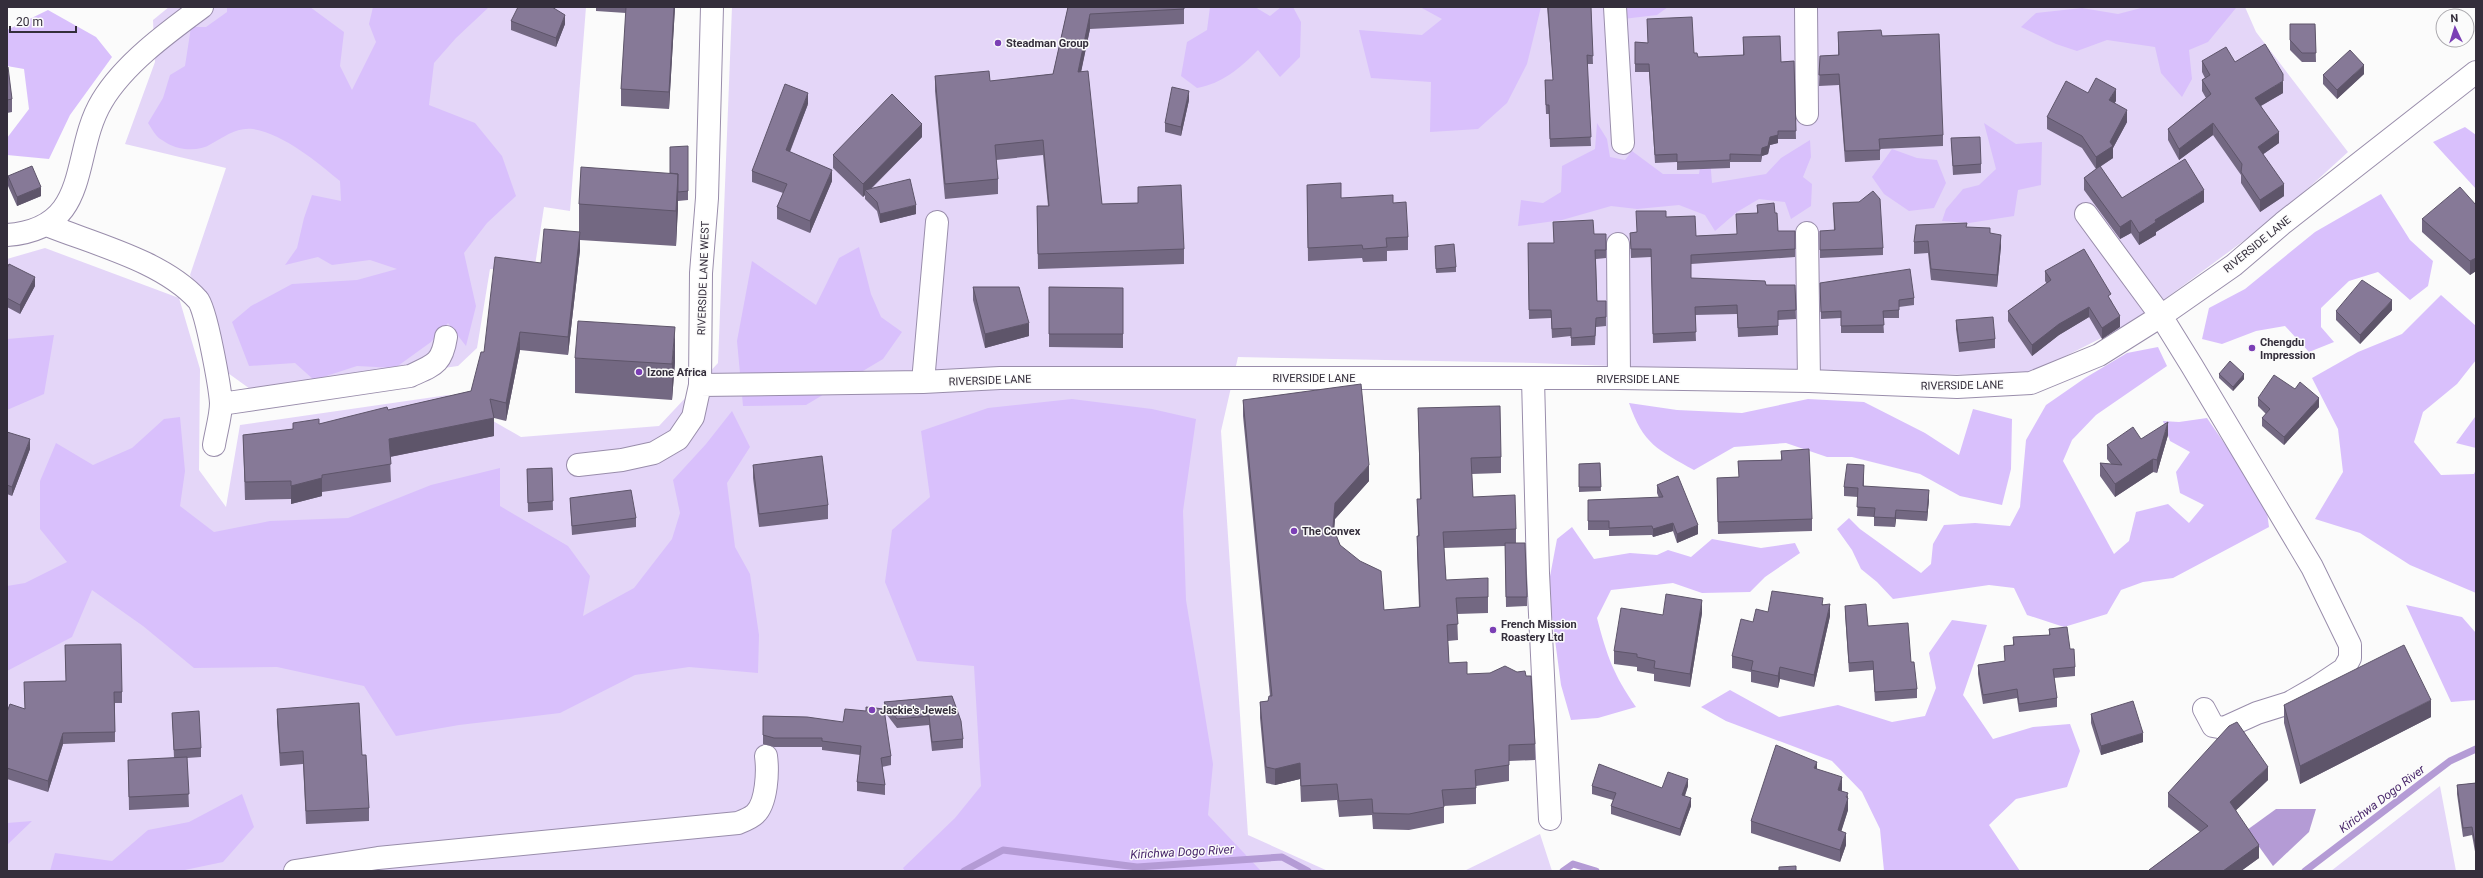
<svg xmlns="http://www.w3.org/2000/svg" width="2483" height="878" font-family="Roboto,sans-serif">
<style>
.green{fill:#e4d6f8}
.forest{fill:#d9c0fc}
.water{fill:#b49bd5}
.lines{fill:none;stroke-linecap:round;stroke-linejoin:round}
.stream{stroke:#b49bd5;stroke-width:7}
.minor-casing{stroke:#998dab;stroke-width:24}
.minor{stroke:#fff;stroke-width:22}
.wall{fill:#736882}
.shaded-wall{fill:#5e556a}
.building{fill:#867997;stroke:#5e556a}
.poi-dot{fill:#7b3fb5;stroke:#fbfbfb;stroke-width:1.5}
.labels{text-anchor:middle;stroke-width:3;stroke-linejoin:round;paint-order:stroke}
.poi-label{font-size:11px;font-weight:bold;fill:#342e3b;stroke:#fbfbfb;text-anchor:start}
.street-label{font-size:11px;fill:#342e3b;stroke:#fbfbfb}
.water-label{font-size:12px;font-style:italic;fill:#48266a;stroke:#fbfbfb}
</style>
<rect width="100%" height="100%" fill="#fbfbfb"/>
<path class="green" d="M169,7H586L570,211L544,207L534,272L490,269L477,348L458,366L257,394L221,368L208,302L190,275L226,168L125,144L155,62L153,20Z
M732,7H2245L2256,32L2348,152L2280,214L2135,321L2028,375L1821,374L1534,363L1238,357L1221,431L1248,835L1328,871H7V259L45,248L179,298L200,369L199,470L226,507L240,425L448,395L521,437L659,426L718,363Z
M2440,786L2456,871H2331Z
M1540,834L1552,871H1464Z"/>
<path class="forest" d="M227,7H310L344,32L340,66L352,90L376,42L369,24L373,7H489L456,38L434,63L429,105L475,123L502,156L516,196L487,223L464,253L476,306L466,346L448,323L431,342L395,368L357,366L314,380L295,363L249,366L232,322L251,306L292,284L357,280L397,269L370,260L332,265L318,257L285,265L297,248L304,218L312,195L341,201L340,181C317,162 284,134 253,129C236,127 224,137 211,144C197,153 175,150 162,140C156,137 152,129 148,123L163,98L170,75L185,66L191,27H206L227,12Z
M1210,7H1255L1270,16L1281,7H1293L1301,22L1300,57L1280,77L1258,50C1239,69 1223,83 1197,88L1181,76L1187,42L1207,30Z
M1420,7H1541L1527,64L1507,103L1478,129L1430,132L1431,82L1371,78L1359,30L1422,35L1442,19Z
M1603,7H1668L1657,15L1606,21Z
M2145,7L2236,8L2208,42L2189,50L2192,79L2182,97L2161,73L2155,47L2107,40L2077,51L2056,44L2021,27L2036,13L2082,8L2118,14Z
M48,10L96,37L112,57L70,115L49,159L7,155V138L29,109L24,69L7,66V30Z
M1707,121L1712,183L1766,174L1781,158L1810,140L1811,157L1803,177L1812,184L1811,206L1791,219L1785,202L1759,199L1737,212L1715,231L1705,215L1679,205L1637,209L1611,206L1562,220L1518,226L1521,200L1543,203L1561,192L1562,166L1595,149L1597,123L1607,139L1610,157L1625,160L1632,151L1663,174H1699Z
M1984,123L2016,144L2042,142L2041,185L2018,190L2014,216L1969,223L1942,221L1946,209L1963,189L1979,185L1996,169Z
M2465,127L2476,135V189L2433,142Z
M1892,149L1917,158L1937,160L1946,183L1934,208L1909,211L1884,194L1872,177Z
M2381,194L2410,240L2433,261L2428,286L2410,300L2378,272L2349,281L2321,308V327L2334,342L2309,352L2285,326L2256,331L2222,344L2202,339L2209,308L2245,289L2315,232Z
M859,247L871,294L881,317L902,332L883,359L806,405L743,406L737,341L752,261L816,305L839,258Z
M2441,295L2476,326V360L2457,384L2423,412L2414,442L2441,475L2474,474L2476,469V593L2410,565L2360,533L2315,519L2343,472L2338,429L2312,378L2358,352L2402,334Z
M54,335L44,394L7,410V339Z
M2158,347L2167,366L2096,415L2072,440L2063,461L2114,554L2129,541L2136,512L2168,504L2189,523L2204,505L2180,493L2176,472L2190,452L2170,441L2163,421L2179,422L2207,418L2266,504L2269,527L2173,578L2143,582L2121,590L2107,614L2064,627L2027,615L2014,588L1989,585L1893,599L1877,582L1861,569L1852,550L1837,529L1849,518L1860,529L1921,573L1931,564L1933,544L1944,525L1975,523L2010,526L2020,507L2026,440L2046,405L2085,378L2127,353Z
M1072,399L1152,409L1196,419L1183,511L1186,600L1213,764L1208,815L1261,871H905L903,868L955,818L981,786L974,666L917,661L885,582L892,530L930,497L921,431L988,408Z
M1808,399L1864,402L1925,433L1959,455L1973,409L2012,419L2011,469L2002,505L1960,496L1920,474L1852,457H1827L1786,443L1734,447L1694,470C1658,450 1643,444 1629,403L1677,410L1742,413Z
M732,411L750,447L727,483L735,547L750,574L759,635L758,673L689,667L635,675L560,713L459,725L396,736L364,686L277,667L194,668L143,626L92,590L72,637L7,671V586L25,583L67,562L40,529V481L56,443L93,465L132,448L164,419L180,417L185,471L180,506L214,532L270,521L348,518L431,485L500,468V506L568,546L590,576L583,616L634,588L672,539L680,513L673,480L706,444Z
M2475,417L2476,448L2456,443Z
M1572,527L1594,559L1630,553L1657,555L1668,550L1691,557L1712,539L1761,548L1795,543L1800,553L1765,577L1750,592L1702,593L1673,583L1611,590L1597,618C1607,656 1613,674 1636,707L1598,718L1571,720L1561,685L1548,587L1557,539Z
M2406,605L2462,617L2476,633V700L2451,702Z
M1952,620L1987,625L1963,695L1993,739L2033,727L2070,724L2080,751L2067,787L2016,799L1989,825L2020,871H1884L1880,829L1862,792L1832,761L1726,721L1701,707L1730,690L1779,717L1838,705L1892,722L1925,716L1936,688L1929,653Z
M242,794L254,827L223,862L180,871H50L55,853L112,861L148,830L189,822Z
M32,821L7,845V823Z"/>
<path class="water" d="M2276,809H2316L2309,832L2273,866L2247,830Z"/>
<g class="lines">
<path class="stream" d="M964,871L1003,850L1137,867L1282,857L1308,871
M1563,871L1573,864L1596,871
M2305,871L2450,761L2476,749"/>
<g class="minor-casing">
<path id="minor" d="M1615,7L1623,143
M1806,7L1807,114
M2086,214L2161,316L2192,366L2312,567L2350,645V658L2344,669L2317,687L2289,703L2257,713L2224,728L2213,726L2204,709
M47,225C94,244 163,261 198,300C206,308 220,388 221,403C221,416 216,432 214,445
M1807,233L1809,381
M7,235C93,229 70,154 102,101C124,64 168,32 202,7
M1618,244L1619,378
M1533,379L1538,573L1550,819
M923,382L937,222
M700,385L923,382L1000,378H1619L1809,381L1957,387L2031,383L2099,355L2161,316L2234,265L2283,223L2476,72
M221,404L410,376C434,365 442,364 446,337
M578,465L622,460L654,453L678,439L693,417L700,385L701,273L707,198L712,7
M295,871L378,858L738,823C743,821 751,818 755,814C767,803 768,771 766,756"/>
</g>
<use href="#minor" class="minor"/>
</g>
<path class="wall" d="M596,7H675L669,109L621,106V89L626,13L596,11Z
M1068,7H1184V24L1090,29L1081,71L1102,204L1138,203V187L1184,249V264L1038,269L1037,206H1048L1043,155L996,160L998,179V194L945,199L935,91V76L990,81L1053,74Z
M1547,7H1591L1593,64H1587L1591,146L1550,147L1549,114H1546L1545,89V80H1553Z
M1647,19L1694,53L1698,57L1743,55V37L1781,62L1794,61L1796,139H1778V143L1770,145L1768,154L1762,156L1761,162H1730V168L1677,170V162L1655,163L1649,72H1635V42L1648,43Z
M511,21L565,24L556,47L511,30Z
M2290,24H2315L2316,62H2302L2290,50Z
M1838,32L1882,36L1943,135V146L1880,149V160L1845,162L1839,85L1819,86L1820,56L1838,55Z
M2202,61L2235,62L2283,93L2261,106L2279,143L2263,154L2284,196L2260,212L2241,183V175L2213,135L2179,160L2168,140V129L2206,98L2202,91V80L2205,78L2202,72Z
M7,67L12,99V112L7,113Z
M2364,74L2337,99L2323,84V75Z
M2088,93L2116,101L2114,103L2127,122L2113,148V158L2100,167L2122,198L2204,202L2156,232V235L2139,245L2131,233L2120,239L2084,190V178L2096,169L2082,148L2047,129V117Z
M1189,100L1181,136L1165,132V123Z
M808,104L790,152L832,181L810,233L777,219V207L783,193L752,182V171Z
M922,137L871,189L916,214L880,223L877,211L865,199V195L863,197L833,168V155Z
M1951,138L1981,164V173L1953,175Z
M688,146V200L678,201L676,246L580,240V250L568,355L520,350L506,421L494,418V436L390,457L391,482L322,492V496L291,504V499L245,500L243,435L293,429L319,424L388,410L471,391L484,352L541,263L579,232V204L670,173Z
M8,176L41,196L17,206L8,186Z
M1307,185L1341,198L1393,203L1408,237V250L1387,251V261L1363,262L1362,258L1308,261Z
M1833,203L1883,248V255L1820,258V231H1834Z
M1757,205L1775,213L1778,231H1795V257L1691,264V278L1766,285H1795L1796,319L1778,320V335L1738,337L1737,314L1695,315L1696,341L1653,343L1651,257L1631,258L1630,233L1637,232L1666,217L1696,236L1737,234L1757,213Z
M2476,205V271L2470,275L2422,232V219Z
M1553,222L1594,234H1606V258L1596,259L1597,301H1606V326L1596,327L1595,345L1571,346V336L1552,338L1551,318L1529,319L1528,243H1554Z
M1967,227L1990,233L2001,246L1997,287L1931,280L1928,253L1914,254V242Z
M1435,246L1456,267V272L1436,273Z
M7,268L35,286L20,314L7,307Z
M2045,271L2111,300L2120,327L2102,339L2089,317L2059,335L2032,356L2008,321V311L2047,284L2045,281Z
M1820,283L1914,298V305L1899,307V318H1883L1884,333H1841V318L1821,319Z
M973,287L1029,336L985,348L973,300Z
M1049,287L1123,288V348L1049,347Z
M2392,310L2360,344L2336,320V311Z
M1956,320L1995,339V348L1959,352L1956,329Z
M575,358L675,362L672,400L575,393Z
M2219,374L2244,379L2233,391L2219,378Z
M2258,398L2319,407L2284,445L2262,426V418L2266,414L2258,406Z
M1243,400L1369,481L1335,519L1334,530L1340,545L1384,610L1419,607L1417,552V536H1418L1417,499H1420L1418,408L1501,457V473L1472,474L1473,497L1516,529V543L1527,597V606L1506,607L1505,546L1444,548L1446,580L1488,597V613L1457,614L1458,640L1448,641L1449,663L1467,674L1535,744V760L1509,761V781L1476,786V804L1444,806V823L1409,830L1373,829L1372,815L1339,817L1337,800L1301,802L1300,779L1275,785L1266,783L1260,718V702L1268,701L1270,696L1243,416Z
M7,432L30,449L12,496L7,494Z
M2168,435L2157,473L2153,472L2115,497L2100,476V463L2111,464L2107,459V445L2141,439Z
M1781,451L1812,519V531L1718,534L1717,478L1739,477L1738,461L1781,460Z
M1600,463L1601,491L1579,492V464Z
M753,465L828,505V519L759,527L753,478Z
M552,468L553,510L528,512L527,469Z
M1864,474V486L1929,499L1927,521L1896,519L1895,527L1874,526V517L1857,516L1858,497L1844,496V487Z
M1657,485L1698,534L1677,543L1673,531L1653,537L1652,535L1609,536V530H1588V500L1659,498L1657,493Z
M570,498L636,518V527L572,535Z
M1823,604L1830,616L1814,687L1780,679L1778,688L1751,682V672L1732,668V656L1753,622L1768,612Z
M1845,606L1868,626L1911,662L1917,689V698L1875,701L1873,670L1849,672L1845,614Z
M1702,613L1690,687L1654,681V674L1637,671V667L1614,664V651L1663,615Z
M2049,629L2070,649L2075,667V676L2054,678L2057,698V707L2019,712L2017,698L1983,704L1978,674V665L2005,661L2004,646L2013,645V637L2049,635Z
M65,645L122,692V703H115V742L63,744L48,792L7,779V712L25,709L24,682L66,681Z
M952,696L963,739V748L932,751L929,725L897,728L884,711V702Z
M2284,705L2431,717L2300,784L2284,723Z
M277,709L362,755L369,808V821L306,824L303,764L280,766L277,722Z
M172,713L201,748V757L187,758L189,807L129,810L128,760L174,758Z
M2091,714L2143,742L2101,755L2091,723Z
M763,716L807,717L891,756V765L882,767L885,785V795L857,791V782L860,755L822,750V747H774L763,744Z
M1817,769L1842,789V791L1848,798V810L1841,831L1846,845L1840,862L1751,833V821Z
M2268,780L2236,810L2259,858L2241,871H2149V870L2200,832L2168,807V793Z
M2476,783V857L2472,835L2463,837L2457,794V785Z
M1592,786L1662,788L1688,786L1685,796L1691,806L1680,836L1611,814V806L1613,800L1592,794Z"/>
<path class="shaded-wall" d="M674,7H675L669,109V92Z
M1090,14V29L1078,87V72Z
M565,15V24L556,47V38Z
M2364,65V74L2337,99V90Z
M2283,81V93L2255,109V98Z
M2116,89V101L2109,112V100Z
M1189,91V100L1181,136V127Z
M808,93V104L786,161V150Z
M2127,110V122L2113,148V158L2096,169V157L2110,142Z
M2213,123V135L2179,160V149Z
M922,124V137L867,192L865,190V195L863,197V184Z
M1778,131V143L1770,145L1768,154L1762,156L1761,162L1762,148L1770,137Z
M2279,132V143L2258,158V147Z
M832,170V181L810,233V221Z
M678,174V209L676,246V211Z
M2284,184V196L2260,212V200Z
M41,187V196L17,206V197Z
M2204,190V202L2156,232V235L2139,245V233L2155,220Z
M916,205V214L880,223V214Z
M2131,220V233L2120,239V227Z
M580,232V250L568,355V337Z
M2001,235V246L1997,287V275Z
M2476,258V271L2470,275V261Z
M35,277V286L20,314V305Z
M2392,300V310L2360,344V335Z
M2089,307V317L2059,335L2032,356V345L2059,324Z
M2120,316V327L2102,339V328Z
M1029,323V336L985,348V334Z
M675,327V362L672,400V364Z
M520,332V350L506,421V403Z
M2244,374V379L2233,391V387Z
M2319,398V407L2284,445V437Z
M494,418V436L389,457V439Z
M2168,422V435L2157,473V460Z
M30,439V449L12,496V487Z
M2153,459V472L2115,497V484Z
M1369,465V481L1335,519L1333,543V527L1335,503Z
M322,478V496L291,504V486Z
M1929,490V499L1927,521V512Z
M1896,510V519L1895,527V518Z
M1673,523V531L1653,537V529Z
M1698,525V534L1677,543V534Z
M1702,600V613L1690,687V674Z
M1830,604V616L1814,687V675Z
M1780,667V679L1778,688V676Z
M2431,700V717L2300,784V766Z
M63,733V744L48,792V781Z
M2143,733V742L2101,755V746Z
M1817,762V774L1814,768Z
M1300,763V779L1275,785V769Z
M2268,767V780L2230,816V802Z
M1842,777V789L1838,802V790Z
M1688,779V786L1682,803V795Z
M1848,793V810L1838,842V830Z
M1691,798V806L1680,836V829Z
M1846,833V845L1840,862V850Z
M2259,845V858L2241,871H2223Z"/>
<path class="building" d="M518,7H552L565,15L556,38L511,21Z
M626,7H674L669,92L621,89Z
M1068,7H1184V9L1090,14L1078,72L1088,71L1102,204L1138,203V187L1181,185L1184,249L1038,254L1037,206H1049L1043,140L995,145L998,179L945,184L935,76L989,71L990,81L1053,74Z
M1548,7H1591L1593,56L1587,55L1591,137L1550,139L1549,105H1546L1545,80H1553Z
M1692,17L1694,53H1697L1698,57L1744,55L1743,37L1780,36L1781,62L1794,61L1796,131H1778V135L1770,137L1768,146L1762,148L1761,155L1730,154V160L1677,162V154L1655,155L1649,64H1635V42L1648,43L1647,19Z
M2290,24H2315L2316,53H2302L2290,40Z
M1881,30L1882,36L1939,34L1943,135L1879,139L1880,150L1845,151L1839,74L1819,75L1820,56L1839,55L1838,32Z
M2265,44L2283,74V81L2255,98L2279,132L2258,147L2284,184L2260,200L2241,172L2242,164L2213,123L2179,149L2168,129L2211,94L2202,80L2210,75L2202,61L2226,47L2235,62Z
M2350,50L2364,65L2337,90L2323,75Z
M7,67H8L12,99L7,100Z
M2096,78L2116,89L2109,100L2127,110L2110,142L2113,146L2096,157L2082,136L2047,117L2066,81L2088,93Z
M785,84L808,93L786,150L832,170L810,221L777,207L787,184L752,171Z
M1172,87L1189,91L1181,127L1165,123Z
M892,94L922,124L863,184L833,155Z
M1980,137L1981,164L1953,166L1951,138Z
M688,146V191L678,192V174L670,173V147Z
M2185,159L2204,190L2155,220L2156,222L2139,233L2131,220L2120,227L2084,178L2100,166L2122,198Z
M32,166L41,187L17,197L8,176Z
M581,167L678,174L676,211L579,204Z
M910,179L916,205L880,214L877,202L865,190Z
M1341,183V198L1393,195V203L1406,202L1408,237L1386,238L1387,247L1363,249L1362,245L1308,248L1307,185Z
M2460,187L2476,205V258L2470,261L2422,219Z
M1873,191L1880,199L1883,248L1820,250V231L1835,230L1833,203L1859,202Z
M1774,203L1775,213H1777L1778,231H1795V249L1691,255V278L1765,281L1766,285H1795L1796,310L1778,311V326L1738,328L1737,305L1695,307L1696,332L1653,334L1651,249H1631L1630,233L1637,232L1636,211H1666V217L1695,216L1696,236L1737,234L1736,214L1758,213L1757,205Z
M1593,220L1594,234H1606V250H1595L1597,301H1606V317L1596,318L1595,336L1571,338V328L1552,329L1551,310H1529L1528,243H1554L1553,222Z
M1967,223L1966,227L1990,228V233L2001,235L1997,275L1931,269L1928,241L1914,242L1916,225Z
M544,229L580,232L568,337L520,332L506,403L490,399L494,418L389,439L391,464L322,475V478L291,486V481L245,482L243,435L293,429V423L319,419V424L387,407L388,410L471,391L481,352H484L495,257L541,263Z
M1454,244L1456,267L1436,269L1435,246Z
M2084,249L2111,294L2108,296L2120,316L2102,328L2089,307L2059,324L2032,345L2008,311L2051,280L2045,271Z
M9,264L35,277L20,305L7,298V268Z
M1910,269L1914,298L1899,300V310L1883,311L1884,325L1841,326V311L1821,312L1820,283Z
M2362,280L2392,300L2360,335L2336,311Z
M973,287H1019L1029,323L985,334Z
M1049,287L1123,288V334H1049Z
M1993,317L1995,339L1959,343L1956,320Z
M578,321L675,327L672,364L575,358Z
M2230,361L2244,374L2233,387L2219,374Z
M2274,375L2295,389L2300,382L2319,398L2284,437L2262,418L2270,409L2258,398Z
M1361,384L1369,465L1335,503L1333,527L1340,545L1360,561L1381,571L1384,610L1420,607L1417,536H1419L1417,499H1421L1418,408L1500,406L1501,457L1471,458L1473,497L1515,495L1516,529L1443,532L1446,580L1488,578V597L1456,598L1458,624L1447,625L1449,663L1467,662V674L1490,673L1505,666L1517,672L1525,671L1526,676H1531L1535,744L1509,745V765L1475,770L1476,788L1442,790L1444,807L1409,814L1373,813L1372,799L1339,801L1337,784L1301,786L1300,763L1275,769L1266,767L1260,702L1268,701L1269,696H1272L1243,400Z
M2168,422L2157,460L2153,459L2115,484L2100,463L2122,465L2107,445L2133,427L2141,439Z
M7,432L30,439L12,487L7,485Z
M1809,449L1812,519L1718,522L1717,478L1739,477L1738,461L1782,460L1781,451Z
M822,456L828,505L759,514L753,465Z
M1600,463L1601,487H1579V464Z
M1847,464L1864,465L1863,486L1929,490L1927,512L1896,510L1895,518L1874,517L1875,508L1857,507L1858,488L1844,487Z
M552,468L553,501L528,503L527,469Z
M1678,476L1698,525L1677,534L1673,523L1653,529L1652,526L1609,528V521H1588V500L1663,497L1657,485Z
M631,490L636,518L572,526L570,498Z
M1505,543H1525L1527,597H1506Z
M1772,591L1823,598L1822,605L1830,604L1814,675L1780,667L1778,676L1751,670L1753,661L1732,656L1741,619L1753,622L1756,609L1768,612Z
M1666,594L1702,600L1690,674L1654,668L1655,661L1637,657V654L1614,651L1621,608L1663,615Z
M1866,604L1868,626L1908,623L1911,662H1914L1917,689L1875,692L1873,661L1849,663L1845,606Z
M2067,627L2070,649H2074L2075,667L2053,669L2057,698L2019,704L2017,689L1983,695L1978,665L2005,661L2004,646L2014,645L2013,637L2050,635L2049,629Z
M121,644L122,692H114L115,732L63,733L48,781L7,768V712L10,704L25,709L24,682L66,681L65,645Z
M2404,645L2431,700L2300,766L2284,705Z
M952,696L961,721L963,739L932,742L929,716L897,719L884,702Z
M2133,701L2143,733L2101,746L2091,714Z
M359,703L362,755H366L369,808L306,811L303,751L280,753L277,709Z
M866,707L884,709L891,756L881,758L885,785L857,782L861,746L822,741V738H774L763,735V716L807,717L843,722L845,709L866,711Z
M199,711L201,748L174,750L172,713Z
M2237,722L2268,767L2230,802L2259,845L2223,871H2150L2149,870L2208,826L2168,793L2229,726Z
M1776,745L1817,762L1814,768L1842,777L1838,790L1848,793L1846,797L1848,798L1838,830L1846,833L1840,850L1751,821Z
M187,757L189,794L129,797L128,760Z
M1599,764L1662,788L1668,772L1688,779L1682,795L1691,798L1680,829L1611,806L1616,793L1592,786Z
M2476,783V849L2472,827L2463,828L2457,785Z
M1796,866V871H1779V867Z"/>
<g class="poi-dot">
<circle cx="998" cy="43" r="4"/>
<circle cx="2252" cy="348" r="4"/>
<circle cx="639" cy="372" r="4"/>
<circle cx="1294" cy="531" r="4"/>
<circle cx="1493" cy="630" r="4"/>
<circle cx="872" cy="710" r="4"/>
</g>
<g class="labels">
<g class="poi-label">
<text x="1006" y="47">Steadman Group</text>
<text x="2260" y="346">Chengdu<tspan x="2260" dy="13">Impression</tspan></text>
<text x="647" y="376">Izone Africa</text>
<text x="1302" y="535">The Convex</text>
<text x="1501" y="628">French Mission<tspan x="1501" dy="13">Roastery Ltd</tspan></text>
<text x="880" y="714">Jackie's Jewels</text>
</g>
<g class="street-label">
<text transform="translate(2257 244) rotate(-39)" y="4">RIVERSIDE LANE</text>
<text transform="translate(703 278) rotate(-88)" y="4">RIVERSIDE LANE WEST</text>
<text x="1314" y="382">RIVERSIDE LANE</text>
<text x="1638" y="383">RIVERSIDE LANE</text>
<text transform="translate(990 380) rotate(-2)" y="4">RIVERSIDE LANE</text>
<text transform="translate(1962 385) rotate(-1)" y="4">RIVERSIDE LANE</text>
</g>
<g class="water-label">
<text transform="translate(2382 799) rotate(-37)" y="4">Kirichwa Dogo River</text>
<text transform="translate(1182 852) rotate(-3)" y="4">Kirichwa Dogo River</text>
</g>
</g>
<rect width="2483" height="878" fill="none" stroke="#342e3b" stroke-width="16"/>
<g transform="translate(2455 28) rotate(356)"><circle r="19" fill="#fbfbfb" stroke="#aba9ae"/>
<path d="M0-3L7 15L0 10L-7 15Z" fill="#7b3fb5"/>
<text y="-6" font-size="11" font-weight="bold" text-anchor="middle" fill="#342e3b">N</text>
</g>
<path d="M10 26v6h66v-6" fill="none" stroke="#342e3b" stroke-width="2"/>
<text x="16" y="26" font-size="12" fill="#342e3b" stroke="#fbfbfb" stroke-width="3" paint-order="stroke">20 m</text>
</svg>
